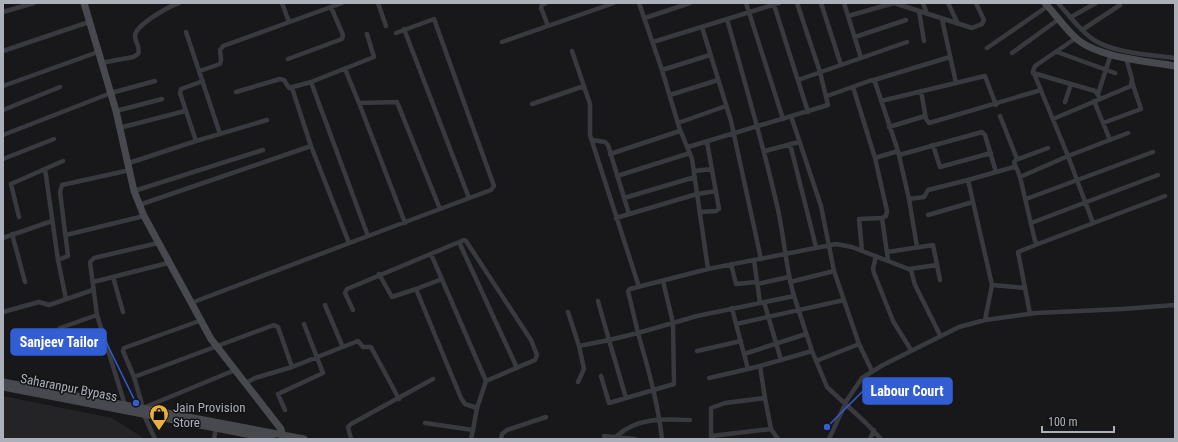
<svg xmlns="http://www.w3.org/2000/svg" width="1178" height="442" font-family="'Roboto Condensed',sans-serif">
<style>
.built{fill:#242427}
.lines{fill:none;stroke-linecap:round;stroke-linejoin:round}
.street{stroke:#393a3f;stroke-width:4.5}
.secondary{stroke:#47494f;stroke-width:7}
.labels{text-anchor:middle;stroke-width:3;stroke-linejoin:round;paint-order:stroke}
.street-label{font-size:13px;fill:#abb0b9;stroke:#131315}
.poi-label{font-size:13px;fill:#abb0b9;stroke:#131315;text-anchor:start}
.leader{fill:none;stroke:#325dd3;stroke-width:1.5}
.callout-dot{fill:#325dd3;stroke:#131315;stroke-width:1.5}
.callout{fill:#325dd3;stroke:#325dd3;stroke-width:1.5}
.callout-label{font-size:14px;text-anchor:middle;font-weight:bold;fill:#fff}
</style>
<rect width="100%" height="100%" fill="#18181a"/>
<path class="built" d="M3,396L112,418L145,439H3Z"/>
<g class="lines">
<path class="street" d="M282,3L289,22
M378,3L386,26
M546,3L542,5L541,8L548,26
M639,3L662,70L679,127L692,159L708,269
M746,3L783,119
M821,3L841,65
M844,3L861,58
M923,3L927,14
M948,3L958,24
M1058,3C1069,15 1080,31 1094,40C1114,53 1151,55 1175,58
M774,5L808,112
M919,11L924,41
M3,12L34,3
M848,16L894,3L972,28L982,24L984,20L976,3
M1071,17L1096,3
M645,18L690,3
M727,19C744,80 762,140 776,201C784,232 785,266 794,296
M942,19L956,83
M702,27L731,121L761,259
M404,29L469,198
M1082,30L1120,5
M186,32L220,134
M396,33L434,19L494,186L491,190L440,209
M855,37L906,20
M502,42L614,3
M653,42L779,3
M987,48L1048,6
M3,51L89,22
M572,51L590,104V135L639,287
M1057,52L1115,73
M1012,53L1059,19
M288,59L342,39L343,35L331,7
M101,63L133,57L138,54C141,47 135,43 135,36C135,25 170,6 179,3
M345,69L359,103
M662,70L710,55
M200,71L220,64L221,60L220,50L223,46L342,3
M1033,73L1095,91L1100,98
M798,80L907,42
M874,80L950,57
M311,82L374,57L367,34
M3,86L98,52
M853,87L875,158L887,211L886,216L882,218L859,219L862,251
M292,88L311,146L349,243
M921,91L926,119L929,123L1041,90
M1098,94L1111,54
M670,95L718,80
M827,96L872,80L875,82L898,151L909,199L917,247
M881,101L985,76L996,105
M1094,101L1110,140
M1065,102L1071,84
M532,104L584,86
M3,110L60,87
M116,111L162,99
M791,116L821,206L834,271L859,344L872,371
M1000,116L1017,159
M1053,119L1131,86L1132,79L1126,58
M678,123L726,106
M1103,123L1141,109L1132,82
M889,127L925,116
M119,128L185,111
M3,135L111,93L155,81
M592,140L605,142L608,145L629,214
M196,141L180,93L181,89L203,81
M790,144L816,247
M933,145L940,167L991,153
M688,147L828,105L820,72L797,3
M765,151L799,142
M610,154L680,131
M899,155L982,132L985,135L996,172
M875,158L898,151
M3,159L54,139
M129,163L196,141L267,120
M1016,167L1014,162L1016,160L1048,148
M45,169L58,260L66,299
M694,171L712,169
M617,176L690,153
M1020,177L1035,241L1038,244L1165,196
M134,191L263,150
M624,198L695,177
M909,199L924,197L928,190L968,180
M1026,199L1153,152
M139,205L311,146
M700,212L716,211L719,209L707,142
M928,215L973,202
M19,217L11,184L63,161
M616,218L697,194L716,191
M882,218L888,260
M1031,223L1158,175
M1093,223L1068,156L1128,133
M12,234L25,282
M66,235L144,216
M368,236L440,209L397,102L359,103L405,223
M3,238L52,221
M459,242L517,368
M887,252L933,245L940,280
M876,256L873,269L874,273L893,321L911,350
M58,260L68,256L60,192L62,185L130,170
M754,260L760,303
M731,264L736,284L757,282
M909,269L937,265
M379,274L392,297L416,289
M113,277L123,312
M442,279L416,289L461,398L465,404L477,408
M93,282L168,263
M790,282L834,271
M757,284L789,277
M992,285L1025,288L1030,314
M1025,288L1018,252L1038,244
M764,302L781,360
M191,303L368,236L311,82L289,88L284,80L280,79L236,92
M325,305L342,345
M732,308L736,324L844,300
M353,310L345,293L347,289L464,240L466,241L531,340L537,355L535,360L486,381
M3,312L39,302L49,305L93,290
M568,312L579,346
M202,320L124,348L123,351L134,377L143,408L235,370
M985,320L992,285L968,180L1014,167L1017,169L1020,177L1068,156L1033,71L1035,66L1076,38
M736,324L748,369L760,366
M60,328L97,315
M697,351L741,341
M812,351L794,296L697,316L638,333L628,291L630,289L708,269L836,244L852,247L911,270L915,285L940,335
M744,354L806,334
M816,361L859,344
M601,376L609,403L674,384L673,323L663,281
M134,377L274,325L278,327L292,367
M709,378L748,369
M578,382L584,369L579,346L609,340L598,301
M246,383L255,378L292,367L358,341L363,347H371L399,399
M626,398L609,340L638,333C648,368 658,403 662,439
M765,398L760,366L812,351L827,387L866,423L881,439
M125,405L97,315L90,262L94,258L158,243
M285,410L278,394L323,373L304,324
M144,415L155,439
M425,423L473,430L477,408L486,381L431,254
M604,436L635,439
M617,436C637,417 665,419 690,420
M711,436L771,429L778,439
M214,439L216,428
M351,439L348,427L351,424L433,379
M471,439L473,430
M501,439L502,434L507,430L546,417
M711,439V408L725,403L765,398L771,429
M829,439L847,400L862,378L883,365L959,327L985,320L1036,313L1122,309L1175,305
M870,439L874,430"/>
<path class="secondary" d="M84,3L116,111L134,191L144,216L211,339L281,429L283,439
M1045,3C1056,15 1066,30 1078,40C1101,58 1146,61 1175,66
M3,382L304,439
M3,387L272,439"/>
</g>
<defs>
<g id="shop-pin" transform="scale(1)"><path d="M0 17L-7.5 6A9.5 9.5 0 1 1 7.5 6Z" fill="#ebaf40" stroke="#131315"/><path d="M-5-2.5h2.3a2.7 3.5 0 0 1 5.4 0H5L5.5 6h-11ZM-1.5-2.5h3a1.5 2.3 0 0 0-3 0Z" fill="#111"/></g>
</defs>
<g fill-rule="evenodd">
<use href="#shop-pin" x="159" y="414"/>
</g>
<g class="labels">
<g class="street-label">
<text transform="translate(69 387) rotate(11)" y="5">Saharanpur Bypass</text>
</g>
<g class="poi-label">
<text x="173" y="412">Jain Provision<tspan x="173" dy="15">Store</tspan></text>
</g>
</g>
<path class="leader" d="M136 403L106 342M827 427L863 391"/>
<g class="callout-dot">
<circle cx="136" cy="403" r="4"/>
<circle cx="827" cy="427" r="4"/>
</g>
<g class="callout">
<rect x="11" y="329" width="95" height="26" rx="4"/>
<rect x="863" y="378" width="89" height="26" rx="4"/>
</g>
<g class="callout-label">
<text x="59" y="347">Sanjeev Tailor</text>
<text x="907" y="396">Labour Court</text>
</g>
<rect width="1178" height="442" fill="none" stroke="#abb0b9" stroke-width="8"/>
<path d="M1042 426v6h72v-6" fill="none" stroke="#abb0b9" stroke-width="2"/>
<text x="1048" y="426" font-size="12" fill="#abb0b9" stroke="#131315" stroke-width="3" paint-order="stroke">100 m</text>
</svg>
